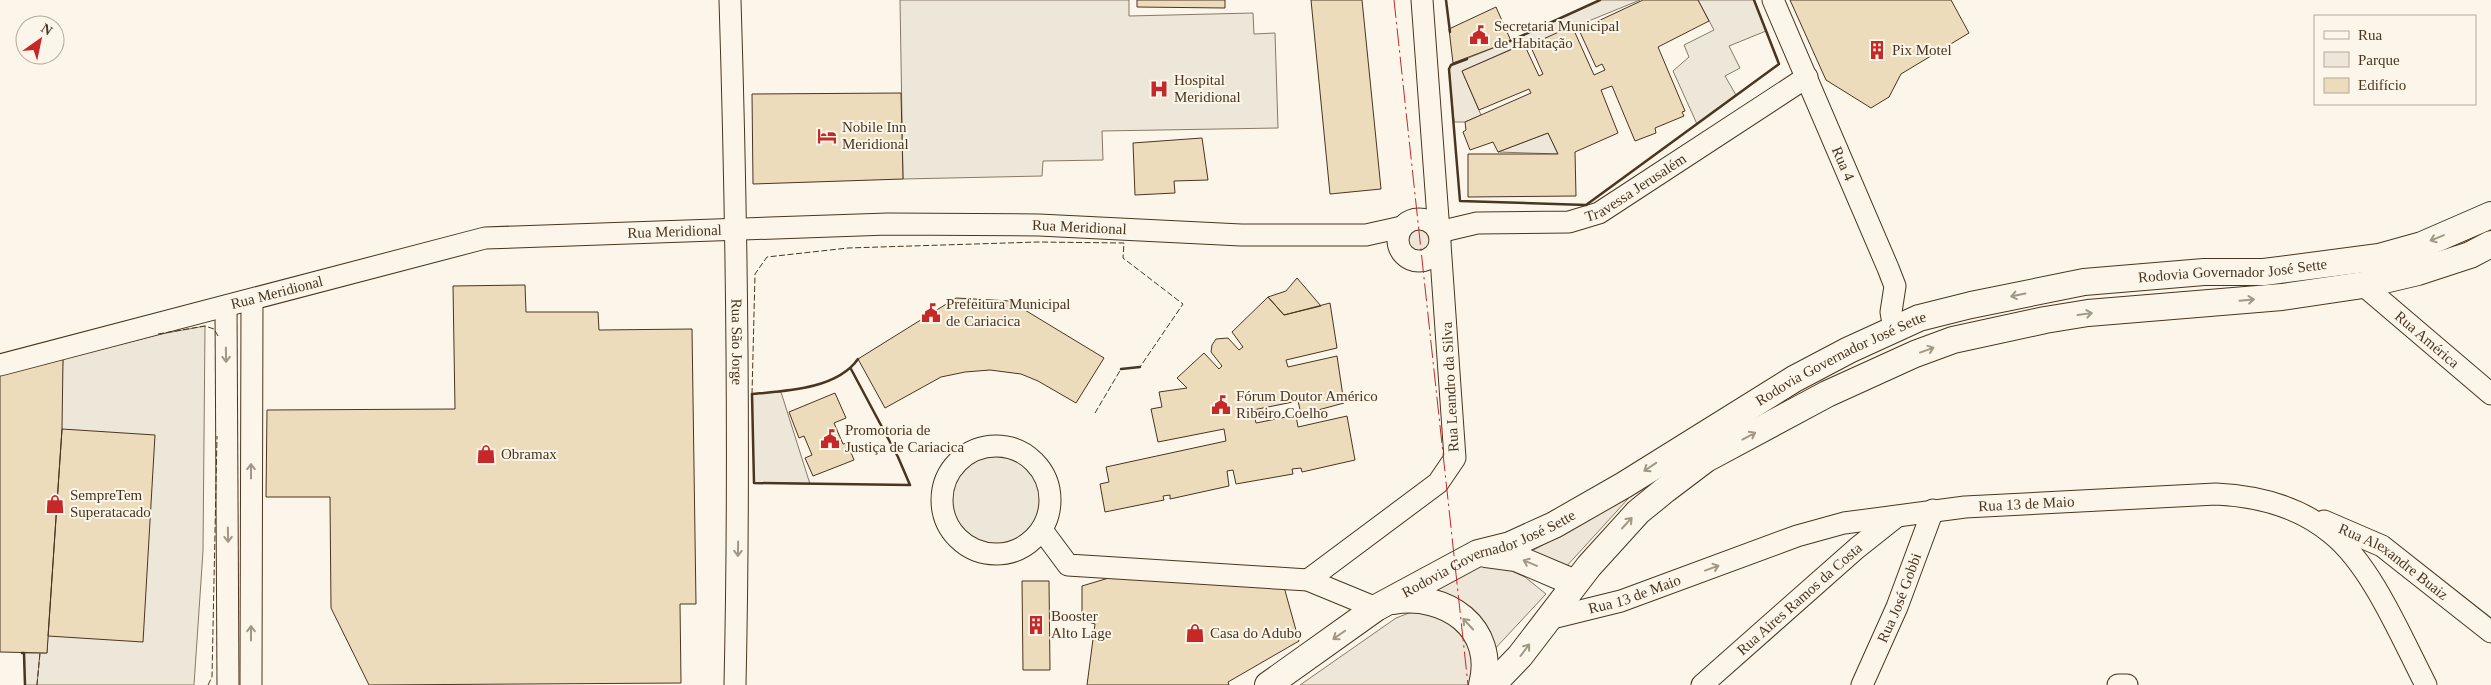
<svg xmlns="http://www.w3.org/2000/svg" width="2491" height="685" font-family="Georgia,serif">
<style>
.green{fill:#ede6d9;stroke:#887966}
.parking{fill:#ede7d9;stroke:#887966}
.building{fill:#ecdcbc;stroke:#4a3520;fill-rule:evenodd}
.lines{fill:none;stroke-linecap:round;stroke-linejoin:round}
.minor-casing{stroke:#4a3520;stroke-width:23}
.major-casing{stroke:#4a3520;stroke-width:28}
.minor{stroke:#fbf6e9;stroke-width:21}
.major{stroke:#fbf6e9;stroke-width:26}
.fence{stroke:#4a3520;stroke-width:1;stroke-dasharray:6 2.5;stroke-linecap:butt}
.wall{stroke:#4a3520;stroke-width:2.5}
.power{stroke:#c62828;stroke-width:1;stroke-dasharray:18 4 2.5 4;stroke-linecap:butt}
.oneway{stroke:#a29684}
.labels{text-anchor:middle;stroke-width:4;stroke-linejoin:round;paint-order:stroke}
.poi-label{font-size:15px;fill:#4a3520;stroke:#fbf6e9;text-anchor:start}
.street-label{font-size:15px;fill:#4a3520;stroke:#fbf6e9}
</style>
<rect width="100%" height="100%" fill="#fbf6e9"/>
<path class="green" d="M1600,0H1640L1530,45L1523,44L1462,71L1481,115L1465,122H1454L1449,69L1451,65L1518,38Z
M1548,133L1558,154L1498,152Z
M1421,219L1436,228L1431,258L1419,261L1405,255L1399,238L1407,223Z
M1648,477L1564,569L1528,553L1574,528Z
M1495,563L1525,577L1546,594L1491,653L1423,590L1470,568Z
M1423,611L1460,628L1473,652L1470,685H1300L1396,618L1409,613Z
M24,653H40L37,685H25Z"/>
<path class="parking" d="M900,0H1129V16L1253,13L1254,34L1275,33L1278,128L1102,131L1103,160L1043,161L1042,176L903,179Z
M1698,0H1754L1766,31L1729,46L1740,68L1725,76L1736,95L1697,124L1673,71L1689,57L1684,45L1714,30Z
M205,326L203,551L194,685H37L40,653H47L63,359L161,334Z
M781,392L810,484L754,483L752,394Z
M942 500a54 54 0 1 1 108 0a54 54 0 1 1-108 0Z"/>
<path class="building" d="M1137,0H1225V8L1137,7Z
M1311,0H1362L1381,189L1330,194Z
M1643,0H1698L1709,21L1658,47L1685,111L1682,112L1684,116L1655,128L1656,133L1635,141L1612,86L1601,90L1618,133L1575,152L1576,196L1468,197V154H1558L1548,133L1498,152L1493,142L1470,150L1463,132L1466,130L1465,122L1531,93L1529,89L1479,110L1462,71L1524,44L1539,76L1543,74L1530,45L1572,26L1594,75L1605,70L1602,64L1596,67L1579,30Z
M1790,0H1951L1969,33L1901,74L1889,97L1871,108L1826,80Z
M1496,7L1511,41L1453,63L1449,29Z
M901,93L903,179L753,184L752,94Z
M1202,138L1208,180L1174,181L1175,193L1135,195L1133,143Z
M1297,278L1321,306L1284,315L1268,297L1286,291Z
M525,285L526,312H598L599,330L692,329L696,604H680L681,683L369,685L331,608L330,497H266L267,410L455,409L453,286Z
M1268,297L1284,315L1330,303L1337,348L1286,360L1288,367L1337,356L1344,403L1296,416L1298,427L1347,416L1355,460L1302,472L1301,468L1292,469L1293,474L1236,484L1233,470L1227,471L1229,486L1170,499V495L1163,496L1164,500L1105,512L1100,484L1109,482L1106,467L1226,441L1224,429L1158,442L1151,409L1162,407L1159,392L1187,388L1177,378L1204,353L1219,369L1222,366L1211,352L1212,345L1216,339L1228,338L1239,350L1243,347L1232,332ZM1298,401L1301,414L1256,423L1253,410Z
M956,298L1010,301L1104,358L1076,403L1038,381L1021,374L990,370L965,372L941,377L885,408L858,359Z
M63,359L62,429L47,653L0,652V375Z
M835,393L846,418L834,423L843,444L847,443L854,460L813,476L805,458L812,455L804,436L799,438L789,412Z
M62,429L155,435L143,642L48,636Z
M1112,577L1284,587L1299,641L1228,682L1229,685H1087L1095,624L1082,620V586Z
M1022,581H1049L1050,670H1023Z"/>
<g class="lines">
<g class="minor-casing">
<g id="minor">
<path id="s1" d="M730,0C737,228 740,456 735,685"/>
<path id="s2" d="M1422,0L1439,232L1477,223L1569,222L1599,213L1807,77"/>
<path id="s3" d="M1773,0L1888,268L1895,286L1891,312L1894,329"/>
<circle cx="1419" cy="240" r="21"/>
<path id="s4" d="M2363,285L2491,394"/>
<path d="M226,306L228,685"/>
<path id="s5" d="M0,365L485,238L888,224L1039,225L1241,235H1366L1402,227"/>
<circle cx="996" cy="500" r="54"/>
<path id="s6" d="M2324,521L2382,546L2491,632"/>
<path d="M1042,530L1068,565L1308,580L1376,608"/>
<path d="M1308,580L1438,483L1455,458L1440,244"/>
<path id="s7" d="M1548,619L1621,601L1797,536L1844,523L1965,507L2216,494C2257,496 2299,506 2332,534C2372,566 2402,639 2426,685"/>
<path d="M251,685L252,300"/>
<path id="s8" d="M1702,685L1857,548L1896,517"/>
<path id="s9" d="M1862,685L1897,607L1933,510"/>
<path d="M2118,685H2127"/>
</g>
</g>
<g class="major-casing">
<g id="major">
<path d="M1486,554L1516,558L1575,583"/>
<path d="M1393,601C1446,592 1497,628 1482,685"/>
<path id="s10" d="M1268,685L1376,608L1478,553L1510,545L1554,525L1624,485L1794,379L1849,350L1919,318L1971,305L2084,282L2204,272H2264L2379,257L2422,245L2491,215"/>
<path d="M1492,685L1520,656L1589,566L1638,512L1665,490L1706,459L1827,394L1915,354L1953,340L2045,320L2088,313L2282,297L2363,285L2418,272L2470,255L2491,244"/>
</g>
</g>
<use href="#minor" class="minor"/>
<use href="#major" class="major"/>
<path class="fence" d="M158,334L205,326L214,329L218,336
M752,394L755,274L767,257L848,248L1038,242L1124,243L1123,258L1183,304L1140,367
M1095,413L1121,369
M37,685L40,653
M208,685L212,677L217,436"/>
<path class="wall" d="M1446,0L1450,32
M1508,42L1600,0
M1467,59L1451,65L1449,69L1460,201L1586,205L1779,64L1754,0
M851,369L898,457L910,485L754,483L752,394C786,391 837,389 858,359
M1121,369L1140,367
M22,653H24L25,685"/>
<path class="power" d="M1394,0L1468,685"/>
</g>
<defs><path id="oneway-shaft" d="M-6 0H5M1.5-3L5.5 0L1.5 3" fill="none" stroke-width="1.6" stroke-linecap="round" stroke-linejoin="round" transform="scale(1.25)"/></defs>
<g class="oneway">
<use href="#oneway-shaft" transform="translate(2437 238) rotate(158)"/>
<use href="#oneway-shaft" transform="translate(2018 295) rotate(169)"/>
<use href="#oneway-shaft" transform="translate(2247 300) rotate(-5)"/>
<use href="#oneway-shaft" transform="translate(2085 314) rotate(-8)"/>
<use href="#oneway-shaft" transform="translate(1927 350) rotate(-20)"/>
<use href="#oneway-shaft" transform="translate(226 355) rotate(89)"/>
<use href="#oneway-shaft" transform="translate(1749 436) rotate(-28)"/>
<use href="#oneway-shaft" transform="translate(1650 467) rotate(146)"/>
<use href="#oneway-shaft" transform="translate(251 471) rotate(-90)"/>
<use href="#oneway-shaft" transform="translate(1627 523) rotate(-47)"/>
<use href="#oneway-shaft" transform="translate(228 535) rotate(89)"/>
<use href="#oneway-shaft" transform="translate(738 549) rotate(91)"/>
<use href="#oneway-shaft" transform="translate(1530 563) rotate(-157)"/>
<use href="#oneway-shaft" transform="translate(1712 568) rotate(-20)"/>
<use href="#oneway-shaft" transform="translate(1468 624) rotate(-133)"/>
<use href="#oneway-shaft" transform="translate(251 633) rotate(-90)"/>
<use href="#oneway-shaft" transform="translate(1339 635) rotate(145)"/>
<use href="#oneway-shaft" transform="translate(1525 650) rotate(-53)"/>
</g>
<defs>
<g id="civic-bare" transform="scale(1.5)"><path d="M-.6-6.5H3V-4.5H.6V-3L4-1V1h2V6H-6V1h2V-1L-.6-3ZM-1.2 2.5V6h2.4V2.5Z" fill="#c62828" stroke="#fbf6e9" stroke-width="2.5" paint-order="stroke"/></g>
<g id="building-bare" transform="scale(1.5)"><path d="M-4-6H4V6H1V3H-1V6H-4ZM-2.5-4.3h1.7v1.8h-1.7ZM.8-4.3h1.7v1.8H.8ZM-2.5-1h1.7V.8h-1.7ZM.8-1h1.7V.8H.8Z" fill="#c62828" stroke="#fbf6e9" stroke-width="2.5" paint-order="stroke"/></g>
<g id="hospital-bare" transform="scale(1.5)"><path d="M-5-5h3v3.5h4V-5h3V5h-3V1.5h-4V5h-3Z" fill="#c62828" stroke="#fbf6e9" stroke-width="2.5" paint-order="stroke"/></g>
<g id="hotel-bare" transform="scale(1.5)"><path d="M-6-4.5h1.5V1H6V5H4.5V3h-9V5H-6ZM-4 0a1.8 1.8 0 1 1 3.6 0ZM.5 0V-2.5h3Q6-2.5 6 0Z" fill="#c62828" stroke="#fbf6e9" stroke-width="2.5" paint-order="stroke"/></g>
<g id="shop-bare" transform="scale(1.5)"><path d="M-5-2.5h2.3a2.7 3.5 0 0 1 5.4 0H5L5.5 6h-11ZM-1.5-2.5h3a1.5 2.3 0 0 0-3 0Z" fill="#c62828" stroke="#fbf6e9" stroke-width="2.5" paint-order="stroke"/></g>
</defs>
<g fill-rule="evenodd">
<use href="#civic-bare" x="1479" y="35"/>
<use href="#building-bare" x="1877" y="50"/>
<use href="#hospital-bare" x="1159" y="89"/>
<use href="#hotel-bare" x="827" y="136"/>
<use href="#civic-bare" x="931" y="313"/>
<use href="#civic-bare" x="1221" y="405"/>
<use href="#civic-bare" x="830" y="439"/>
<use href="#shop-bare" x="486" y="454"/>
<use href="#shop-bare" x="55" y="504"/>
<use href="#building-bare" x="1036" y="625"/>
<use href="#shop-bare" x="1195" y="633"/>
</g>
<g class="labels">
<g class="poi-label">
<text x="1494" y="31">Secretaria Municipal<tspan x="1494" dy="17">de Habitação</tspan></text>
<text x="1892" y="55">Pix Motel</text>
<text x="1174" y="85">Hospital<tspan x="1174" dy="17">Meridional</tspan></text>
<text x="842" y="132">Nobile Inn<tspan x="842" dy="17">Meridional</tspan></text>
<text x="946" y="309">Prefeitura Municipal<tspan x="946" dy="17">de Cariacica</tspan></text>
<text x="1236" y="401">Fórum Doutor Américo<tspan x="1236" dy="17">Ribeiro Coelho</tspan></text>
<text x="845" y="435">Promotoria de<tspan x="845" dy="17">Justiça de Cariacica</tspan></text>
<text x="501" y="459">Obramax</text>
<text x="70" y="500">SempreTem<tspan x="70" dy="17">Superatacado</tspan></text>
<text x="1051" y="621">Booster<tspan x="1051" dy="17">Alto Lage</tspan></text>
<text x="1210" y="638">Casa do Adubo</text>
</g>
<g class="street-label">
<text dy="5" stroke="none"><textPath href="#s3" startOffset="178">Rua 4</textPath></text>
<text dy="5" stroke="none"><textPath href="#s2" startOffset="439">Travessa Jerusalém</textPath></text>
<text dy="5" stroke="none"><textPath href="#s5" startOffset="1096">Rua Meridional</textPath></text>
<text dy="5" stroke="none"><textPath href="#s5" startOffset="691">Rua Meridional</textPath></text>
<text dy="5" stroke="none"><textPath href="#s10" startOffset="1068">Rodovia Governador José Sette</textPath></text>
<text dy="5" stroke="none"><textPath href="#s5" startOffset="286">Rua Meridional</textPath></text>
<text dy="5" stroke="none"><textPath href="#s4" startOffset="84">Rua América</textPath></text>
<text dy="5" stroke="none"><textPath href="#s1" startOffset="342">Rua São Jorge</textPath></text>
<text dy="5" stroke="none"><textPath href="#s10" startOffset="662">Rodovia Governador José Sette</textPath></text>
<text transform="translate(1450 387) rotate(-93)" y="5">Rua Leandro da Silva</text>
<text dy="5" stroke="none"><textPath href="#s7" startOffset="495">Rua 13 de Maio</textPath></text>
<text dy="5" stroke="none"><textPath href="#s10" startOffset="258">Rodovia Governador José Sette</textPath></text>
<text dy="5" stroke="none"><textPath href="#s6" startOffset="81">Rua Alexandre Buaiz</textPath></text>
<text dy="5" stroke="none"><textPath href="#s7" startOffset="90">Rua 13 de Maio</textPath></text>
<text dy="5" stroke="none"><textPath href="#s9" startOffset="95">Rua José Gobbi</textPath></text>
<text dy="5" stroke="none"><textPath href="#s8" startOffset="130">Rua Aires Ramos da Costa</textPath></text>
</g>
</g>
<rect x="2314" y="15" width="162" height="90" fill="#fbf6e9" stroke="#b4a999"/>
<rect x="2324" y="31" width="25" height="8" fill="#fbf6e9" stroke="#b4a999"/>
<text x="2358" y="40" font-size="15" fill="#4a3520">Rua</text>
<rect x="2324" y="52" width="25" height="15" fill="#ede6d9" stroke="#b4a999"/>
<text x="2358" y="65" font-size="15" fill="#4a3520">Parque</text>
<rect x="2324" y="78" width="25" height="15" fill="#ecdcbc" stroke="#b4a999"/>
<text x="2358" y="90" font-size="15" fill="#4a3520">Edifício</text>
<g transform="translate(40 40) rotate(33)"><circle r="24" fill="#fbf6e9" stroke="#b4a999"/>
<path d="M0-4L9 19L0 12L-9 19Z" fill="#c62828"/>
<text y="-8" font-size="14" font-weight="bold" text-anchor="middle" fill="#4a3520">N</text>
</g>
</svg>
